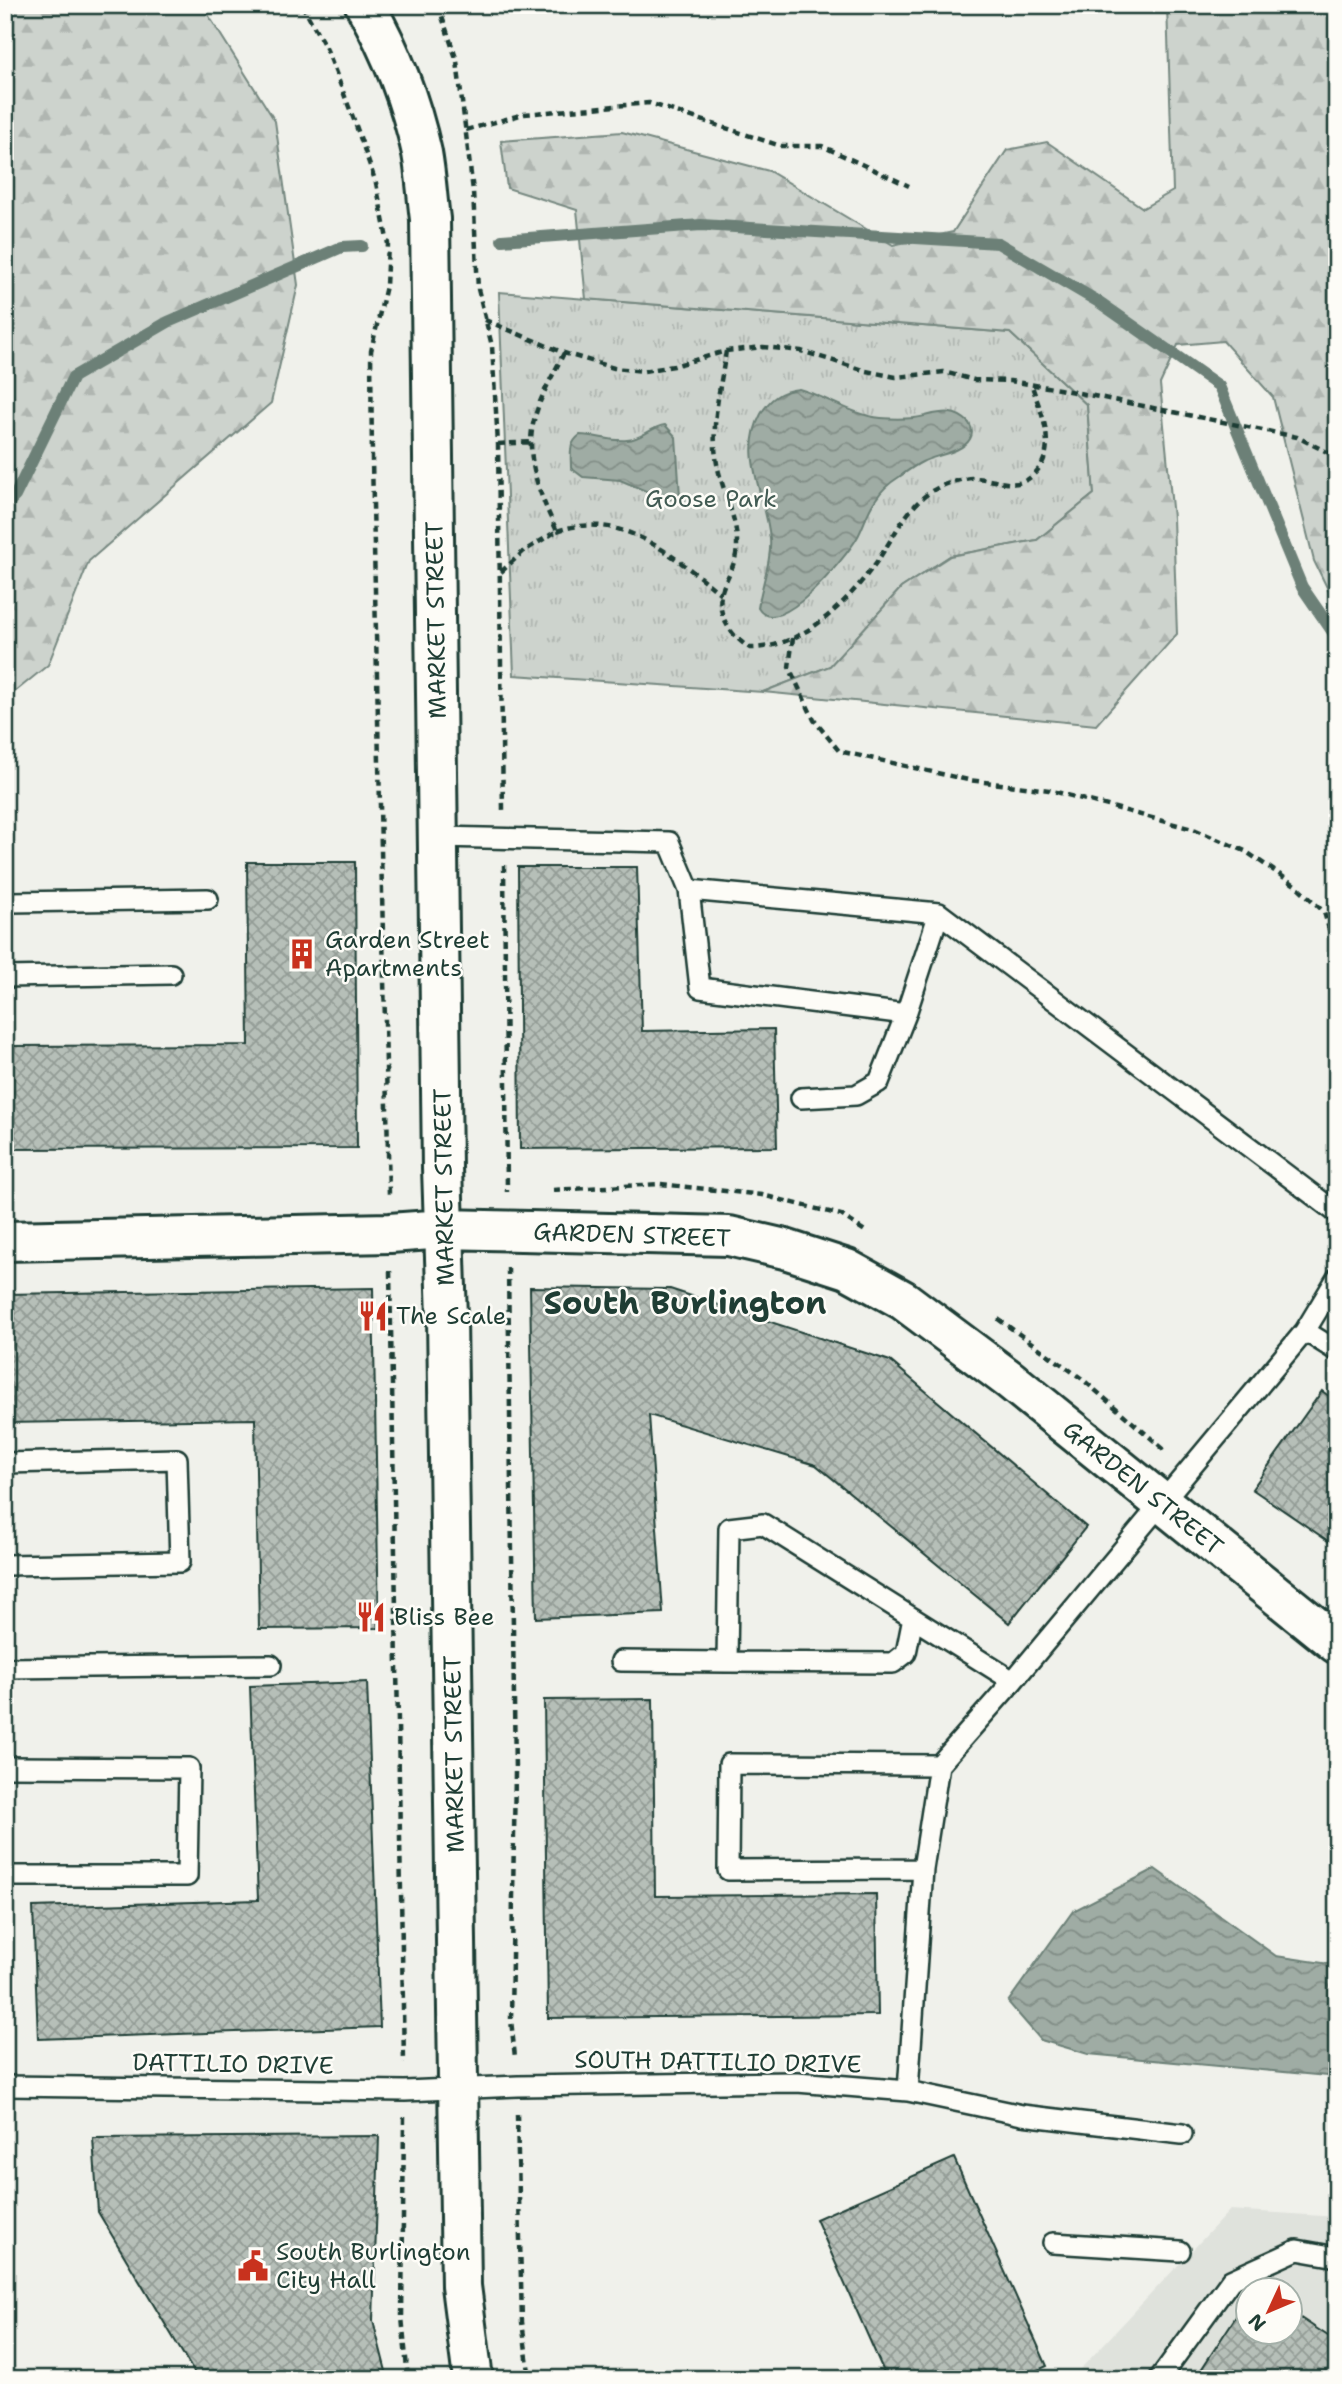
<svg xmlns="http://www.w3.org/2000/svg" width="1342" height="2384" font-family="'Shantell Sans',sans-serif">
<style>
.built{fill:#dfe2dc;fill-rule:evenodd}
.grass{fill:url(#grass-tufts);stroke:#768880;stroke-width:2}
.forest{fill:url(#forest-firs);stroke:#768880;stroke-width:2}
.water{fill:url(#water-waves);stroke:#6c8077;stroke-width:2}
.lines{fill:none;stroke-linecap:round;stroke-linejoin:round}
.stream{stroke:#6c8077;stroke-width:12}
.building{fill:url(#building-cross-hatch);stroke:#1f3d34;stroke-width:2}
.service-casing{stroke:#1f3d34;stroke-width:24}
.minor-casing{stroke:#1f3d34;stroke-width:44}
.path{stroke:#1f3d34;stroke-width:4.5;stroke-dasharray:7 5;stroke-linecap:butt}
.service{stroke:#fdfcf7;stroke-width:19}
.minor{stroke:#fdfcf7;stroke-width:38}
.labels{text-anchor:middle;stroke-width:5;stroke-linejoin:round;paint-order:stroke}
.park-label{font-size:24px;fill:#425b53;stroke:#fdfcf7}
.street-label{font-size:24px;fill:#1f3d34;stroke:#fdfcf7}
.poi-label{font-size:24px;fill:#1f3d34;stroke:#fdfcf7;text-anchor:start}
.district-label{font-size:32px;font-weight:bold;fill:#1f3d34;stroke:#fdfcf7}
</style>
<defs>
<pattern id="grass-tufts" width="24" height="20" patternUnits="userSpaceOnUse" patternTransform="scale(1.75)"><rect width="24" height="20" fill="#cdd3cd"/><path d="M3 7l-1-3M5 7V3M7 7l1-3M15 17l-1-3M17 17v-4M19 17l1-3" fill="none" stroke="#b0b6b1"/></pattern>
<pattern id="forest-firs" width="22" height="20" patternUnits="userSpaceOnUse" patternTransform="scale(1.75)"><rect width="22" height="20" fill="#cdd3cd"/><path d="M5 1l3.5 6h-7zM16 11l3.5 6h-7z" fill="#b0b6b1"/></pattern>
<pattern id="water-waves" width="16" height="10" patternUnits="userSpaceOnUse" patternTransform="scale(1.75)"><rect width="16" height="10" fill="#9faca4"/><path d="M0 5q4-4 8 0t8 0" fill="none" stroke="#818d86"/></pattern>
<pattern id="building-cross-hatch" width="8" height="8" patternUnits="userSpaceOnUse" patternTransform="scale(1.75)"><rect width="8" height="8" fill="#b6bfb8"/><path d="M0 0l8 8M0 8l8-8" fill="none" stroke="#939c96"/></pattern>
</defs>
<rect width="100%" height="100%" fill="#f0f1eb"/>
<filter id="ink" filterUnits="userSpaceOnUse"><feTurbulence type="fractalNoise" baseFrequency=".0143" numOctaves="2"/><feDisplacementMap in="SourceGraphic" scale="14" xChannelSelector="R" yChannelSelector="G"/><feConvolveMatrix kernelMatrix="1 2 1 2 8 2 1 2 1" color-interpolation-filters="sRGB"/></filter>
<g filter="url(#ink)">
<path class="built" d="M1230,2210L1337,2217V2379H1071ZM1248,2290H1290V2332H1248Z
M5,2345L22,2379H5Z"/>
<path class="grass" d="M499,292L1010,333L1087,405L1094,494L1037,540L950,556L901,588L830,666L763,692L514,675Z"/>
<path class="forest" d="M5,5H202L275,121L298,285L271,403L89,561L48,665L5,700Z
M1167,5H1337V608L1314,561L1273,397L1223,341L1178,345L1160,384L1173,518L1177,634L1096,725L763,692L830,666L901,588L950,556L1037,540L1094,494L1087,405L1010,333L586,299L577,210L507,188L501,141L622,132L769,171L893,245L953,232L1007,150L1047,142L1143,208L1173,191Z"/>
<path class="water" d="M799,389C827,397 852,415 881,418C891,419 904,419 914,418C935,415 952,405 969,423C972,428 973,434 970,439C962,453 935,455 922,462C914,466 906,472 899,477C891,482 881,491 876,499C867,511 864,526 857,538C846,557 778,642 758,608C761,587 772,559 770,539C767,497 738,456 761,414C770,398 781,391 799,389Z
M665,425L676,437L680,496L667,500L620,480L583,477L571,468C571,454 568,444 580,435C596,435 612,442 627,440C642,439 651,427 665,425Z
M1155,1869L1276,1956L1337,1965V2074L1327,2076L1088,2054L1041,2040L1008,2002L1073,1911Z"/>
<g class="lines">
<path class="stream" d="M502,240L701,225L998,243L1099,302L1219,386L1302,587L1337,638
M5,506L15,496L73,377L168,322L342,247L362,246"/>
</g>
<path class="building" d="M247,862H355L357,1148L5,1149V1046L249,1045Z
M518,867H637L642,1031L774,1029L777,1147L520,1149Z
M530,1287L670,1289L890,1361L1086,1527L1009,1623L816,1465L649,1415L663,1613L536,1618Z
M373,1288L379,1628L259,1629L255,1419L5,1423V1294Z
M1322,1391L1337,1402V1547L1252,1489Z
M367,1682L380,2027L38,2039L33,1907L258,1900L250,1686Z
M653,1699L655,1896L876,1894L878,2015L548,2018L544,1700Z
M379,2136L373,2321L388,2379H198L98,2212L93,2138Z
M954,2158L1047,2366L1018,2379H887L816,2219Z
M1248,2298V2332H1290V2311L1337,2342V2379H1195Z"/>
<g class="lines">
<g class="service-casing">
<path id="service" d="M438,837L669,842L689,890L939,913L1337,1213
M689,890L700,988L906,1014L939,913
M5,906L10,902L208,899
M5,977L171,974
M801,1098L856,1095L879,1082L906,1014
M1305,1331L1337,1351
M5,1463L177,1459L180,1562L5,1565
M913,1618L906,1653L893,1663L727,1662L729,1528L763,1524L1013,1681
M621,1661L727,1662
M5,1668L271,1665
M5,1767L189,1768L187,1876H5
M923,1869L728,1870L729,1764L939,1765
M5,2086L405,2091L518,2086L797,2082L908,2091L1022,2115L1182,2134
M908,2091L923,1869L939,1765L1013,1681L1305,1331L1337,1278
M1053,2243L1180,2251
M1159,2379L1231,2280L1297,2250L1337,2257"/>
</g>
<g class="minor-casing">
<path id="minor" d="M365,5C391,51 411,102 422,153C426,175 427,197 430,219L442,1168L447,1318L461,2286L473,2379
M5,1241L390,1233L444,1229L729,1236L785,1249L847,1269L903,1300L1010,1380L1337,1644"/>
</g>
<path class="path" d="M302,5L327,50L354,120L376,183L388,244L386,286L371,351L372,460L389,1195
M438,5L457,61L473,191L478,289L492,346L498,444L503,811
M466,130L524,114L649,103L781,146H822L909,186
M485,320L564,353L614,368L644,371L674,366L726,351L763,347L801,351L866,371L896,377L944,372L974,380L1010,381L1059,389L1297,437L1337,457
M726,351C721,385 711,422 716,457C719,485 738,517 737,545C737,565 724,580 721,595C717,617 733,638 750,648C805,648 851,599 880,557C895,534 908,506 932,491C943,484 960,479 972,478C1000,478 1019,496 1040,467C1056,443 1040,410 1032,386
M498,444L532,442
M557,531C622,509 673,556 721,594
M501,572L524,551L557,531C542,500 527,465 532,430C536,403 552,377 564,353
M793,638L789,667L814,720L839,751L968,780L1049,790L1196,830L1245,851L1298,887L1324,912L1337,957
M504,865L507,1192
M553,1190L660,1184L762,1195L841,1215L868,1233
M508,1268L515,1772L511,2020L515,2057
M390,1271L404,2063
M998,1319L1081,1378L1167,1452
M517,2114L522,2322L530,2379
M404,2117L402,2317L408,2379"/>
<use href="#service" class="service"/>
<use href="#minor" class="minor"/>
</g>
</g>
<defs>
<g id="building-bare" transform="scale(2.415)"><path d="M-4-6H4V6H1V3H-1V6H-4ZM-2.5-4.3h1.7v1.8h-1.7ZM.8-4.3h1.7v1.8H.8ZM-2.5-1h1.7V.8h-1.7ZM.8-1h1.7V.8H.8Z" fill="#c8321e" stroke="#fdfcf7" stroke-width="2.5" paint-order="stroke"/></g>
<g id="restaurant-bare" transform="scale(2.415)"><path d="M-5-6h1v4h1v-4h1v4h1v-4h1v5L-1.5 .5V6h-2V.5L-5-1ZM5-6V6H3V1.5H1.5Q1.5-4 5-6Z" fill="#c8321e" stroke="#fdfcf7" stroke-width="2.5" paint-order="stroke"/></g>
<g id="civic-bare" transform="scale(2.415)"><path d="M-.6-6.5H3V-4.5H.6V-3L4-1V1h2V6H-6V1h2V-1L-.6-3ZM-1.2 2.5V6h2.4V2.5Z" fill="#c8321e" stroke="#fdfcf7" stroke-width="2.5" paint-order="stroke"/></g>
</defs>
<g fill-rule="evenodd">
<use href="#building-bare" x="302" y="954"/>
<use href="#restaurant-bare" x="373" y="1316"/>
<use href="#restaurant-bare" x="371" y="1617"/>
<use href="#civic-bare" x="253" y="2266"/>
</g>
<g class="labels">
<g class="park-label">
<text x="711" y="507">Goose Park</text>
</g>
<g class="street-label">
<text transform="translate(436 620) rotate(-91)" y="8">MARKET STREET</text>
<text transform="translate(444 1187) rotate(-91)" y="8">MARKET STREET</text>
<text transform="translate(632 1235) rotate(2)" y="8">GARDEN STREET</text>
<text transform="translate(1143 1488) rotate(39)" y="8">GARDEN STREET</text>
<text transform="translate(454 1754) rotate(-91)" y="8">MARKET STREET</text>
<text transform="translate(718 2062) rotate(1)" y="8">SOUTH DATTILIO DRIVE</text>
<text transform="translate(233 2064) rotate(1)" y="8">DATTILIO DRIVE</text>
</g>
<g class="poi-label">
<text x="325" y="948">Garden Street<tspan x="325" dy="28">Apartments</tspan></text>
<text x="396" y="1324">The Scale</text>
<text x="394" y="1625">Bliss Bee</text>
<text x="276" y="2260">South Burlington<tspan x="276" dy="28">City Hall</tspan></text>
</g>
<g class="district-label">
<text x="685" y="1314">South Burlington</text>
</g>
</g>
<rect width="1342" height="2384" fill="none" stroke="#fdfcf7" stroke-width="28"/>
<rect x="14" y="14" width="1314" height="2356" fill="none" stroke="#1f3d34" stroke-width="2.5" filter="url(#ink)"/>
<g transform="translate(1269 2311) rotate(226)"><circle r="33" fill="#fdfcf7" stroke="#a4b0a9" stroke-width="2"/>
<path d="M0-5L12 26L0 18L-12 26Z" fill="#c8321e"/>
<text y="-10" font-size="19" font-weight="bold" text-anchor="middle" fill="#1f3d34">N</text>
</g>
</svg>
